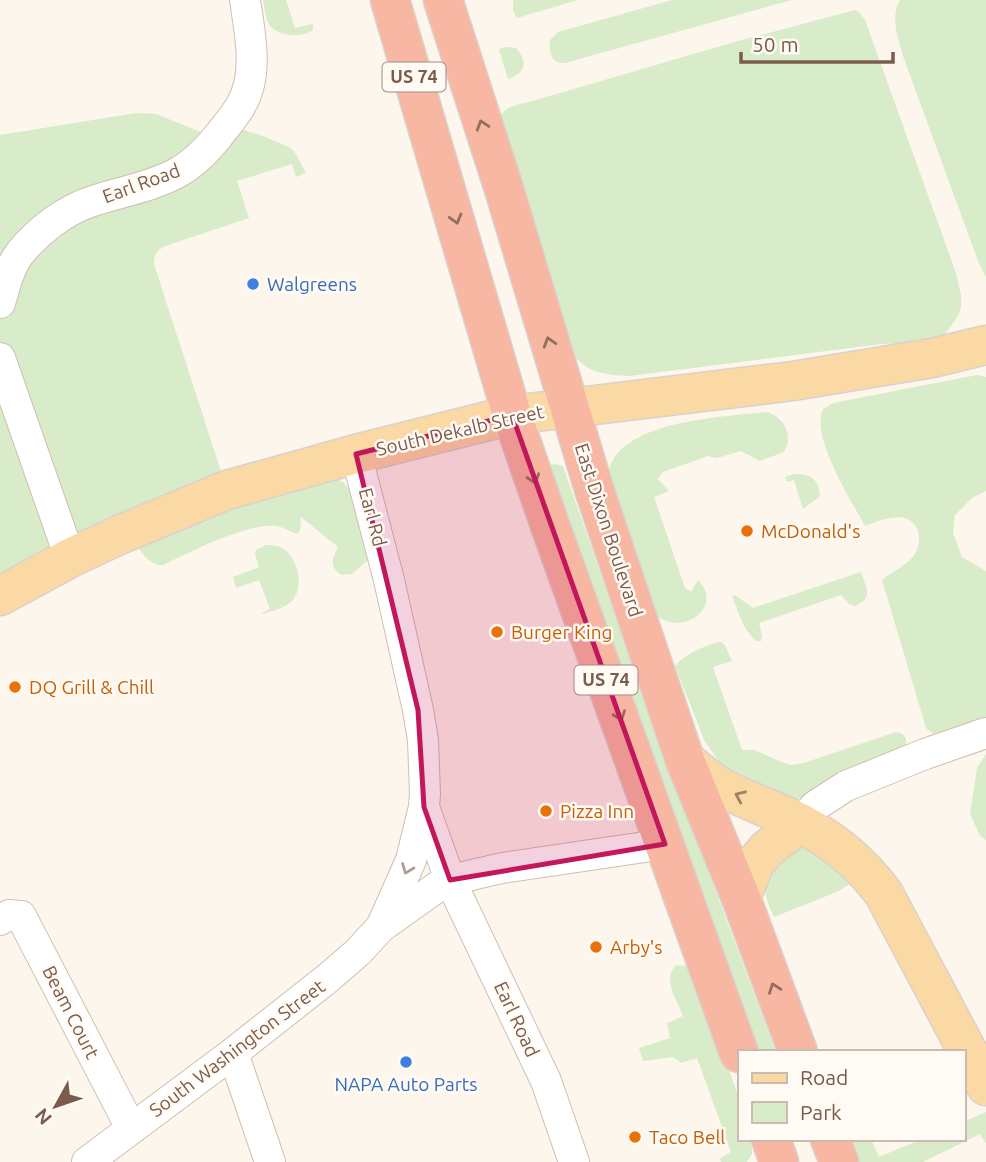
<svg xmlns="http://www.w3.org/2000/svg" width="986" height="1162" font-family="Ubuntu,sans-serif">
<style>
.green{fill:#d8ecc9}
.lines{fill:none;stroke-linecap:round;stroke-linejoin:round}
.minor-casing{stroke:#d1beb0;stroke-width:32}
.major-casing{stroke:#dad1cd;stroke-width:41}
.highway-casing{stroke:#dad1cd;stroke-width:41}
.minor{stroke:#fff;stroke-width:30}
.major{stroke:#fbd9a5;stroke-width:38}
.highway{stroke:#f7b7a3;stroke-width:38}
.oneway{stroke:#936e5e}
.oneway2{stroke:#a18267}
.oneway3{stroke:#af9d94}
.marked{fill:#c2185b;fill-opacity:0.2;stroke:#c2185b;stroke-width:5;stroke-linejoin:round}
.shop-dot{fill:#3f7fe0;stroke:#fffaf3;stroke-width:2.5}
.food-dot{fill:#e8710a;stroke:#fffaf3;stroke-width:2.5}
.labels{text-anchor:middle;stroke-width:5;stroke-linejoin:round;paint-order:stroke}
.shield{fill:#fffaf3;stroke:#a28b7f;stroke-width:2}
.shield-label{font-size:18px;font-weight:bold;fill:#7a5c4d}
.street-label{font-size:19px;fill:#7a5c4d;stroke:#fffaf3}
.shop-label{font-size:19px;fill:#366cbe;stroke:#fffaf3;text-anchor:start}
.food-label{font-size:19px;fill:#c56008;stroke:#fffaf3;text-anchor:start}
</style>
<rect width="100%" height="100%" fill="#fdf6ec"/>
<path class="green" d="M263,0H286L295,28L313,24V30C303,38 280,36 271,27C265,21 265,8 263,0Z
M513,0H578L517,18L513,11Z
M672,0H792L565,63C551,64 549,52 550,40L558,32Z
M900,0H986V278L978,261L903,56C898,37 890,18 900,0Z
M855,10L859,12L865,20L956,273L961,295V307L958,316L944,336L930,342L882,344L630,376C600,374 588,374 569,350L493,131C503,108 505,107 529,102L738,41Z
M507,47L516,48C529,63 525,73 508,79L499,49Z
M136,113L156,114L216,138L227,125L260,135L289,147L294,151L306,173L296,177L292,164L237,181L249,218L165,246C157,251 154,254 154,264L227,490L0,596V135Z
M977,375L986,377V491L972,498L955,515L953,533L962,557L986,571V725L936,736L926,728L882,580C893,571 910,564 916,552C919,545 920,538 918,531C910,508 882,519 865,526C851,500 810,436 823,409L833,403Z
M767,412C784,418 794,434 784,452L760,461L741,451L717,458L708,456L663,472L658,479L669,491L654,497L685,588L691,592L698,580C727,609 675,643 649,608C643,600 641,584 637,573C628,540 618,508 608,475C609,470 610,464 613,460C636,420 725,417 767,412Z
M556,464L563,466L651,718L776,1052H759L715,939L548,465Z
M794,474C810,474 819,478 820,496L803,509L794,480L787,482L785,477Z
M337,479L344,483L351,491L371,557L352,574L341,575C329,566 332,560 338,547L301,517L300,531L296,534C289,531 284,527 276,526C246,523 191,552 163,565C153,566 144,557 139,548L143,543L276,493Z
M266,545C271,545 277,545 282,548C298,557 305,587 292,601C285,608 272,611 262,614V613L270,609L259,580L236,588L233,577L259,567L255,554L256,550Z
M861,572C866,587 874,598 855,606L849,604L841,595L759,623L762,636L761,641H756C743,630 738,611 732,596L735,595L753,608Z
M718,642H721L725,645L732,661L713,667L742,750H755L779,761L792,765L804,763L896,732C905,733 908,739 905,747L828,782L797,800L786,804L749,792L721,764L705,742L675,666C686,653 703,647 718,642Z
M986,754V840L980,836L970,814L977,768Z
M802,848L821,850L859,878L839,891L774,917C771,910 767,903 766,896C762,873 784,856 802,848Z
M677,965L686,966L694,972L739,1098V1139H752V1154L747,1162H721L720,1158L731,1152L697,1058L681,1063L673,1057L643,1061L639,1048L670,1038L667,1023L683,1016C677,1000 661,978 677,965Z
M986,1112V1144L980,1134L923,1162H857L849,1139H871L879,1157L922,1139H963V1122Z"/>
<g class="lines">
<g class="minor-casing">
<path id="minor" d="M0,303C5,286 9,268 20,253C39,230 65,210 93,201C120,192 150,187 175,174C193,165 206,151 219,135C226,126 235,116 241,105C259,74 250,34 245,0
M0,358L70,558
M356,454L389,580L418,710L423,740L425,794L424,807L450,880L546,1081L574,1162
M801,823L815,806L846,786L925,754L986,733
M0,920L9,915L21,916L131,1128
M382,925L411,860L424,807
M233,1053L270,1162
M87,1162L233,1053L328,978L358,952L381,927L440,885L450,880L502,868L665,844"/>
</g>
<g class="major-casing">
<path id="major" d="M0,596L70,558L119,535L227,490L356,454L512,415L793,381L932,358L986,345
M685,760C698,770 710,782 724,789C748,801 774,810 798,822C832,839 862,864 884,894L986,1086
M741,898L755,863L767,849L801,823"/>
</g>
<g class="highway-casing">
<path id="highway" d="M390,0L512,415L550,525L739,1053
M443,0L504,189L594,489L650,656L685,760L741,898L798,1052
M771,1139L779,1162
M830,1139L839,1162"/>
</g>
<use href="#minor" class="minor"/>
<use href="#major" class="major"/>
<use href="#highway" class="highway"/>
</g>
<defs><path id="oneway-chevron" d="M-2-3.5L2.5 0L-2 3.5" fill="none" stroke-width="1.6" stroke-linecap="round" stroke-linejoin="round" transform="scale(1.75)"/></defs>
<g class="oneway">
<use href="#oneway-chevron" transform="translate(482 125) rotate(-108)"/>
<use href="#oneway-chevron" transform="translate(456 219) rotate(74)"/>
<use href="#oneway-chevron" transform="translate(549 342) rotate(-107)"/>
<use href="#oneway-chevron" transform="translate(534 479) rotate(71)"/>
<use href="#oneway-chevron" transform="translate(620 716) rotate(70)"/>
<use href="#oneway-chevron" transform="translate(774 988) rotate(-110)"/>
</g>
<use class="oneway2" href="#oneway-chevron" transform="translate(740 796) rotate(-156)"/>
<use class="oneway3" href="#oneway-chevron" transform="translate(407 869) rotate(111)"/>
<path class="marked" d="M512,415L665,844L450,880L424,807L418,710L356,454Z"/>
<g class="shop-dot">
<circle cx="253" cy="284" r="7"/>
<circle cx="406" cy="1062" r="7"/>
</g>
<g class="food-dot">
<circle cx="747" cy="531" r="7"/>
<circle cx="497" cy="632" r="7"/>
<circle cx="15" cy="687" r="7"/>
<circle cx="546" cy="811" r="7"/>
<circle cx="596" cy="947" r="7"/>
<circle cx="635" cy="1137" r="7"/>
</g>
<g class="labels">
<g class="shield">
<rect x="382.5" y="62.5" width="63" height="29" rx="5"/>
<rect x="574.5" y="665.5" width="63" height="29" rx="5"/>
</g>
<g class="shield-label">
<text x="414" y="83">US 74</text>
<text x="606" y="686">US 74</text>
</g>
<g class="street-label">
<text transform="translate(141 183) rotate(-20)" y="7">Earl Road</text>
<text transform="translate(460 430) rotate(-13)" y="7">South Dekalb Street</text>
<text transform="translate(373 517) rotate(75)" y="7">Earl Rd</text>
<text transform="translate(609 530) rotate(72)" y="7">East Dixon Boulevard</text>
<text transform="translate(71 1012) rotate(63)" y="7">Beam Court</text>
<text transform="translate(517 1019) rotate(65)" y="7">Earl Road</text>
<text transform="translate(237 1048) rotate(-37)" y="7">South Washington Street</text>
</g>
<g class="shop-label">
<text x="267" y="291">Walgreens</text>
<text x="406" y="1091" text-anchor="middle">NAPA Auto Parts</text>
</g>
<g class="food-label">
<text x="761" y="538">McDonald's</text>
<text x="511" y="639">Burger King</text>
<text x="29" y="694">DQ Grill &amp; Chill</text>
<text x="560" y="818">Pizza Inn</text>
<text x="610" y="954">Arby's</text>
<text x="649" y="1144">Taco Bell</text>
</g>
</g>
<rect x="738" y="1050" width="228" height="91" fill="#fffaf3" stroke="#cabbb1" stroke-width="2"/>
<rect x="752" y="1073" width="35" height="10" fill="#fbd9a5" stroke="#cabbb1" stroke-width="2"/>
<text x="800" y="1085" font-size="21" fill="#7a5c4d">Road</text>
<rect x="752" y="1102" width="35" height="21" fill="#d8ecc9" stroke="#cabbb1" stroke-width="2"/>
<text x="800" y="1120" font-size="21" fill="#7a5c4d">Park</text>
<g transform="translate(56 1106) rotate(230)" stroke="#fffaf3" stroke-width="5" paint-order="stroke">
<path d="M0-5L12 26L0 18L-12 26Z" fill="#7a5c4d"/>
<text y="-10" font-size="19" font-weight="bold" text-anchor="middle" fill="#7a5c4d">N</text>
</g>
<path d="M741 52v10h152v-10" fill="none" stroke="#7a5c4d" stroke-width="3.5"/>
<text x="752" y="52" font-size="21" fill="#7a5c4d" stroke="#fffaf3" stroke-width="5" paint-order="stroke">50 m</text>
</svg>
